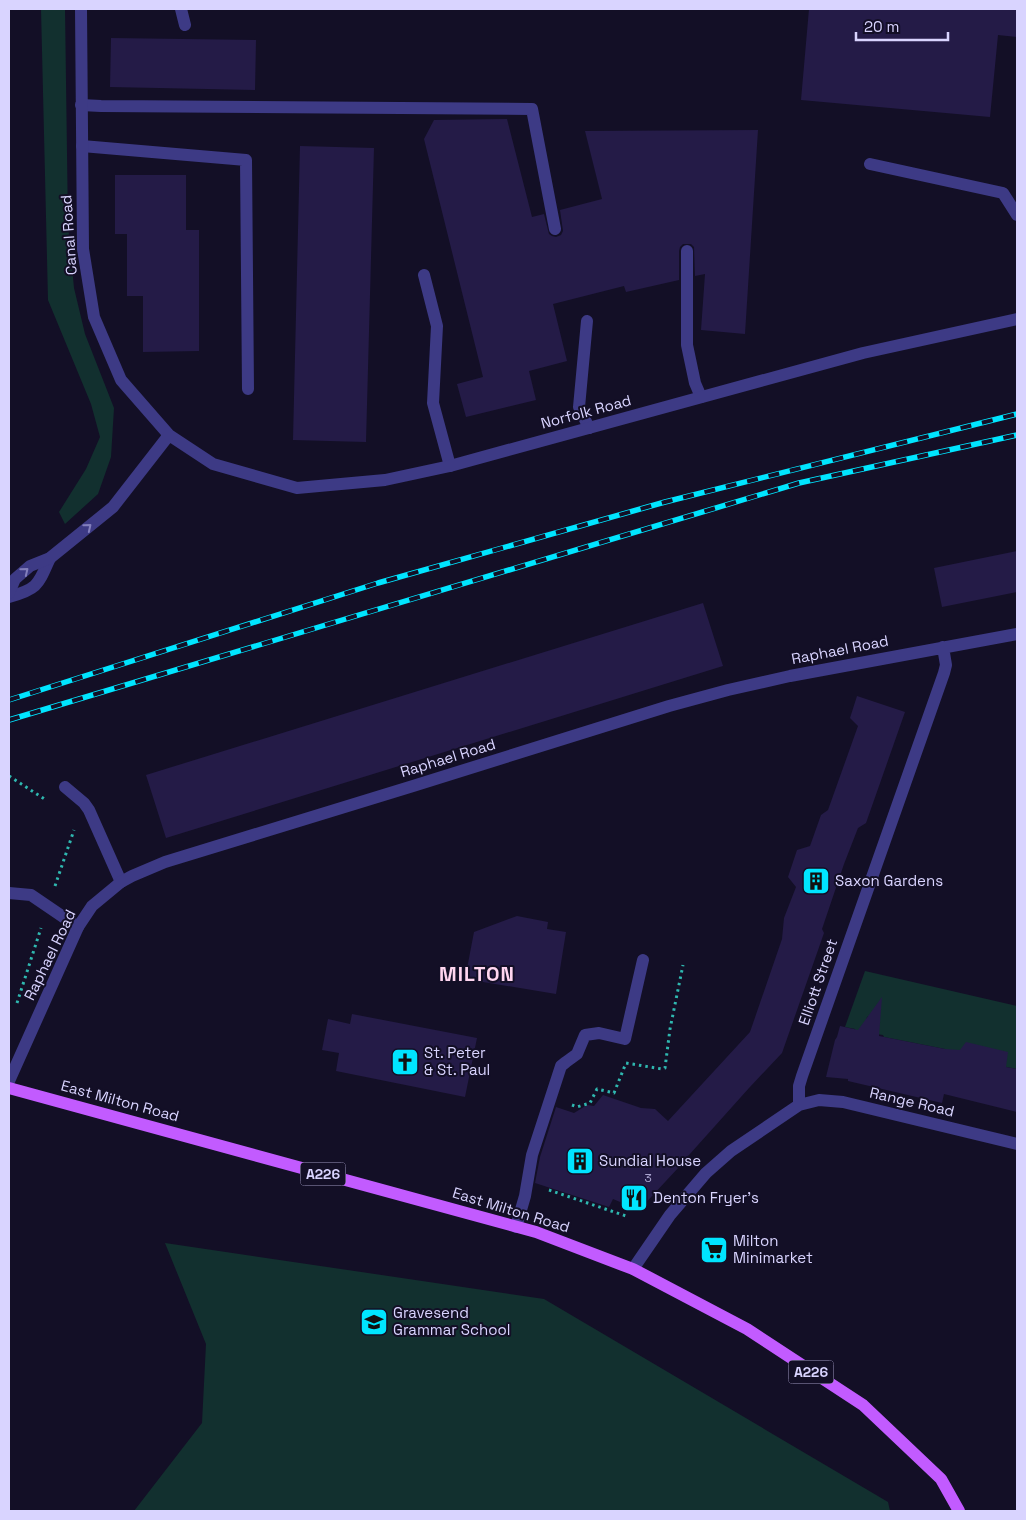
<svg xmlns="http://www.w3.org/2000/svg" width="1026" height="1520" font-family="'Space Grotesk',sans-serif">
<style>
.green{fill:#12302f}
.building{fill:#241b47}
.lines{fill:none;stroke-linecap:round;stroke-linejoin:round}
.path{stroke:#2fb8b0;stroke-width:3;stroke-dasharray:2.5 4;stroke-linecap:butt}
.lane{stroke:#3d3a85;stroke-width:12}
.street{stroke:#3d3a85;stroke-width:12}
.primary{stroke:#c25bff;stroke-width:12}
.rail-casing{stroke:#00e5ff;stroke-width:5.5}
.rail{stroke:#130f26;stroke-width:4;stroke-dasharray:11;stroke-linecap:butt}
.oneway{stroke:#837fbc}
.labels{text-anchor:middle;stroke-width:4;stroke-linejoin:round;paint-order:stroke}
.number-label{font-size:12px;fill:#aca6d1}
.shield{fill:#130f26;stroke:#9e99be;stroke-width:1}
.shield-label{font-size:14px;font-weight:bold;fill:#d9d4ff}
.street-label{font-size:15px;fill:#d9d4ff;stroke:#130f26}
.poi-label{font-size:15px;fill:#d9d4ff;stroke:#130f26;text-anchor:start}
.district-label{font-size:20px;font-weight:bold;letter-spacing:1px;fill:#ffd6f0;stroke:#130f26}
</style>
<rect width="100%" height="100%" fill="#130f26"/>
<path class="green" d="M41,9H65L68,225L74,288L85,334L114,408L111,457L98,494L65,524L59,512L86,469L100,437L91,404L48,300Z
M865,971L1017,1006V1069L961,1059L945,1049L884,1037L883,1035L877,1034L880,1019L869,1016L867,1017L860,1046L855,1029L845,1027Z
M165,1243L544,1299L888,1502L890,1511H134L202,1423L206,1344Z"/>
<path class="building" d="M809,9H1017V37L998,35L990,117L801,100Z
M111,38L256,40L255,90L110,87Z
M507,119L532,217L544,214L549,234L552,236L556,237L561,235L563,231L560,210L602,199L585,131L758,130L745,334L701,330L705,274L695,276L694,247L691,244H683L680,247L679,251V280L626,292L624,286L553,304L567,361L529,371L536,400L466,417L457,384L483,377L424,139L434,120Z
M300,146L374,148L366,442L293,440Z
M115,175H186V230H199V351L143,352V296H127V234H115Z
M1017,551V592L942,607L934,568Z
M703,603L723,666L166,838L146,775Z
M857,696L905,712L866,823L858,828L844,864L822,929L824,933L782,1053L749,1088L689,1155L679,1162V1167L639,1210L613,1199L609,1207L535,1183L540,1157L556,1107L574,1113L587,1105L594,1106L603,1095L641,1108L655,1109L668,1121L750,1032L782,939L784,918L796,887L788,877L797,850L810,846L821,815L828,810L858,726L850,718Z
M517,916L548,922L547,929L566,932L556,994L465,979L474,932Z
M882,997L879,1036L945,1049L960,1050L966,1042L1008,1052L1006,1067L1017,1069V1112L944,1094L942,1103L848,1081V1079L826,1077L835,1040L837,1037L840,1026L858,1030Z
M352,1014L477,1038L465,1097L336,1071L339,1053L322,1050L328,1019L350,1024Z"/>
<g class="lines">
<path class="path" d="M9,776L46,800
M55,886L74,830
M17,1003L41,928
M572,1105L577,1107L590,1103L597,1089L614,1093L626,1063L662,1069L665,1068L670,1029L683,965
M549,1190L626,1216"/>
<path class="lane" d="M181,9L185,25
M81,105L101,106L532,109L555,229
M82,146L246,160L248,389
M870,164L1003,193L1017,215
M687,251V345L695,383L701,397
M424,275L437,326L433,403L450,466
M587,321L579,407L589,428
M9,597C38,589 38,585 50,558
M65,787L84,803L89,810L121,882
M9,893L31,895L78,927"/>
<path class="street" d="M81,9L83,249L94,317L121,380L169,435L213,464L297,488L385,480L450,466L863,353L1017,319
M9,593L15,579L30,566L50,558L113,507L169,435
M9,1081L78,927L92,906L121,882L132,876L165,862L413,786L669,706L728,690L790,676L1017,634
M799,1105V1086L802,1076L944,673L946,665L943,647
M516,1227L525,1196L532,1155L561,1066L566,1062L577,1054L585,1035L599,1033L625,1039L643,960
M633,1269L670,1215L706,1173L731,1151L799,1105L819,1100L843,1102L1017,1144"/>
<path class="primary" d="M9,1088L536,1232L633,1269L747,1329L863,1405L941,1479L959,1511"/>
<g class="rail-casing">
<path id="rail" d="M9,700L378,583L665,502L1017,414
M9,720L799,483L1017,435"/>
</g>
<use href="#rail" class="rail"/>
</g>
<defs><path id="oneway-chevron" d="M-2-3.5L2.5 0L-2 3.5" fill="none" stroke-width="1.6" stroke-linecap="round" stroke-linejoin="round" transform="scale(1.25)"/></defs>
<g class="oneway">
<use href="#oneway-chevron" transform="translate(88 527) rotate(-39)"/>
<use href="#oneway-chevron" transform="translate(25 571) rotate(-39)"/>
</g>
<defs>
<g id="building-square" transform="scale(1.4375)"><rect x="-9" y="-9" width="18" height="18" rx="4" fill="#00e5ff" stroke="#130f26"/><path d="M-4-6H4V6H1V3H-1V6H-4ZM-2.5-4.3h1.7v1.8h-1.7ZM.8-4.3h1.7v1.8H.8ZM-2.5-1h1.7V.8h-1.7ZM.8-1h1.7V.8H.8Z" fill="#111"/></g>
<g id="church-square" transform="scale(1.4375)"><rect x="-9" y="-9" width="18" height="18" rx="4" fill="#00e5ff" stroke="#130f26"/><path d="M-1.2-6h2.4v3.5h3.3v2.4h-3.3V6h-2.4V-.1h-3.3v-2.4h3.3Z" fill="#111"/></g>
<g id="restaurant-square" transform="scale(1.4375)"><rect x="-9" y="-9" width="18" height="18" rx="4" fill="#00e5ff" stroke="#130f26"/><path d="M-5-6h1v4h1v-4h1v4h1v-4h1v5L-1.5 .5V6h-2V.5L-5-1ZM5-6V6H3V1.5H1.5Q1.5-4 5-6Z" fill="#111"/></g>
<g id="supermarket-square" transform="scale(1.4375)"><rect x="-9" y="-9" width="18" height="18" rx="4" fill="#00e5ff" stroke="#130f26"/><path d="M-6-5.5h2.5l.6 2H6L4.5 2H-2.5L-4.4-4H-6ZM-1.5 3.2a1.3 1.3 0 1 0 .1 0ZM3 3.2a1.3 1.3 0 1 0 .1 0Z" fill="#111"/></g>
<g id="school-square" transform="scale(1.4375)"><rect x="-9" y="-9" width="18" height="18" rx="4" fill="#00e5ff" stroke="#130f26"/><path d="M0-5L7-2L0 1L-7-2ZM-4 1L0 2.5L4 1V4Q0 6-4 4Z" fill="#111"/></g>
</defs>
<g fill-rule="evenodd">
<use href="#building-square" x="816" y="881"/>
<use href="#church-square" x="405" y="1062"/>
<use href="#building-square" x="580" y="1161"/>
<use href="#restaurant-square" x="634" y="1198"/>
<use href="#supermarket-square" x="714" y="1250"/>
<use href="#school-square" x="374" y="1322"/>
</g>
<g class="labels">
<g class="number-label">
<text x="648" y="1182">3</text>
</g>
<g class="shield">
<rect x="300.5" y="1162.5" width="45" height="23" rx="4"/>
<rect x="788.5" y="1360.5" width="45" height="23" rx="4"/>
</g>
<g class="shield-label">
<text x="323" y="1179">A226</text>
<text x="811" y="1377">A226</text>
</g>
<g class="street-label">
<text transform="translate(69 235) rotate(-94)" y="5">Canal Road</text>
<text transform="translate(586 412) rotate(-15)" y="5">Norfolk Road</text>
<text transform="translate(840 650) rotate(-11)" y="5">Raphael Road</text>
<text transform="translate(448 758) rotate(-17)" y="5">Raphael Road</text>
<text transform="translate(50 955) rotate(-64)" y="5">Raphael Road</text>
<text transform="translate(818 982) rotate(-71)" y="5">Elliott Street</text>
<text transform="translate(120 1101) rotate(15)" y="5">East Milton Road</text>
<text transform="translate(912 1102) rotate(13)" y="5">Range Road</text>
<text transform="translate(511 1210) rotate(17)" y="5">East Milton Road</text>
</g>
<g class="poi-label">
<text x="835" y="886">Saxon Gardens</text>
<text x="424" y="1058">St. Peter<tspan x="424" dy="17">&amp; St. Paul</tspan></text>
<text x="599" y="1166">Sundial House</text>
<text x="653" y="1203">Denton Fryer's</text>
<text x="733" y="1246">Milton<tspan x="733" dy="17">Minimarket</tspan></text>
<text x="393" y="1318">Gravesend<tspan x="393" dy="17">Grammar School</tspan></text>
</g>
<g class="district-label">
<text x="477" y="981">MILTON</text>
</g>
</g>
<rect width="1026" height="1520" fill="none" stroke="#d9d4ff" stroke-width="20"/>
<path d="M856 32v8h92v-8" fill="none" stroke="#d9d4ff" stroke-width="2.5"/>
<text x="864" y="32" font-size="15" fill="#d9d4ff" stroke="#130f26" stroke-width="4" paint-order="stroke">20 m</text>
</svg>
